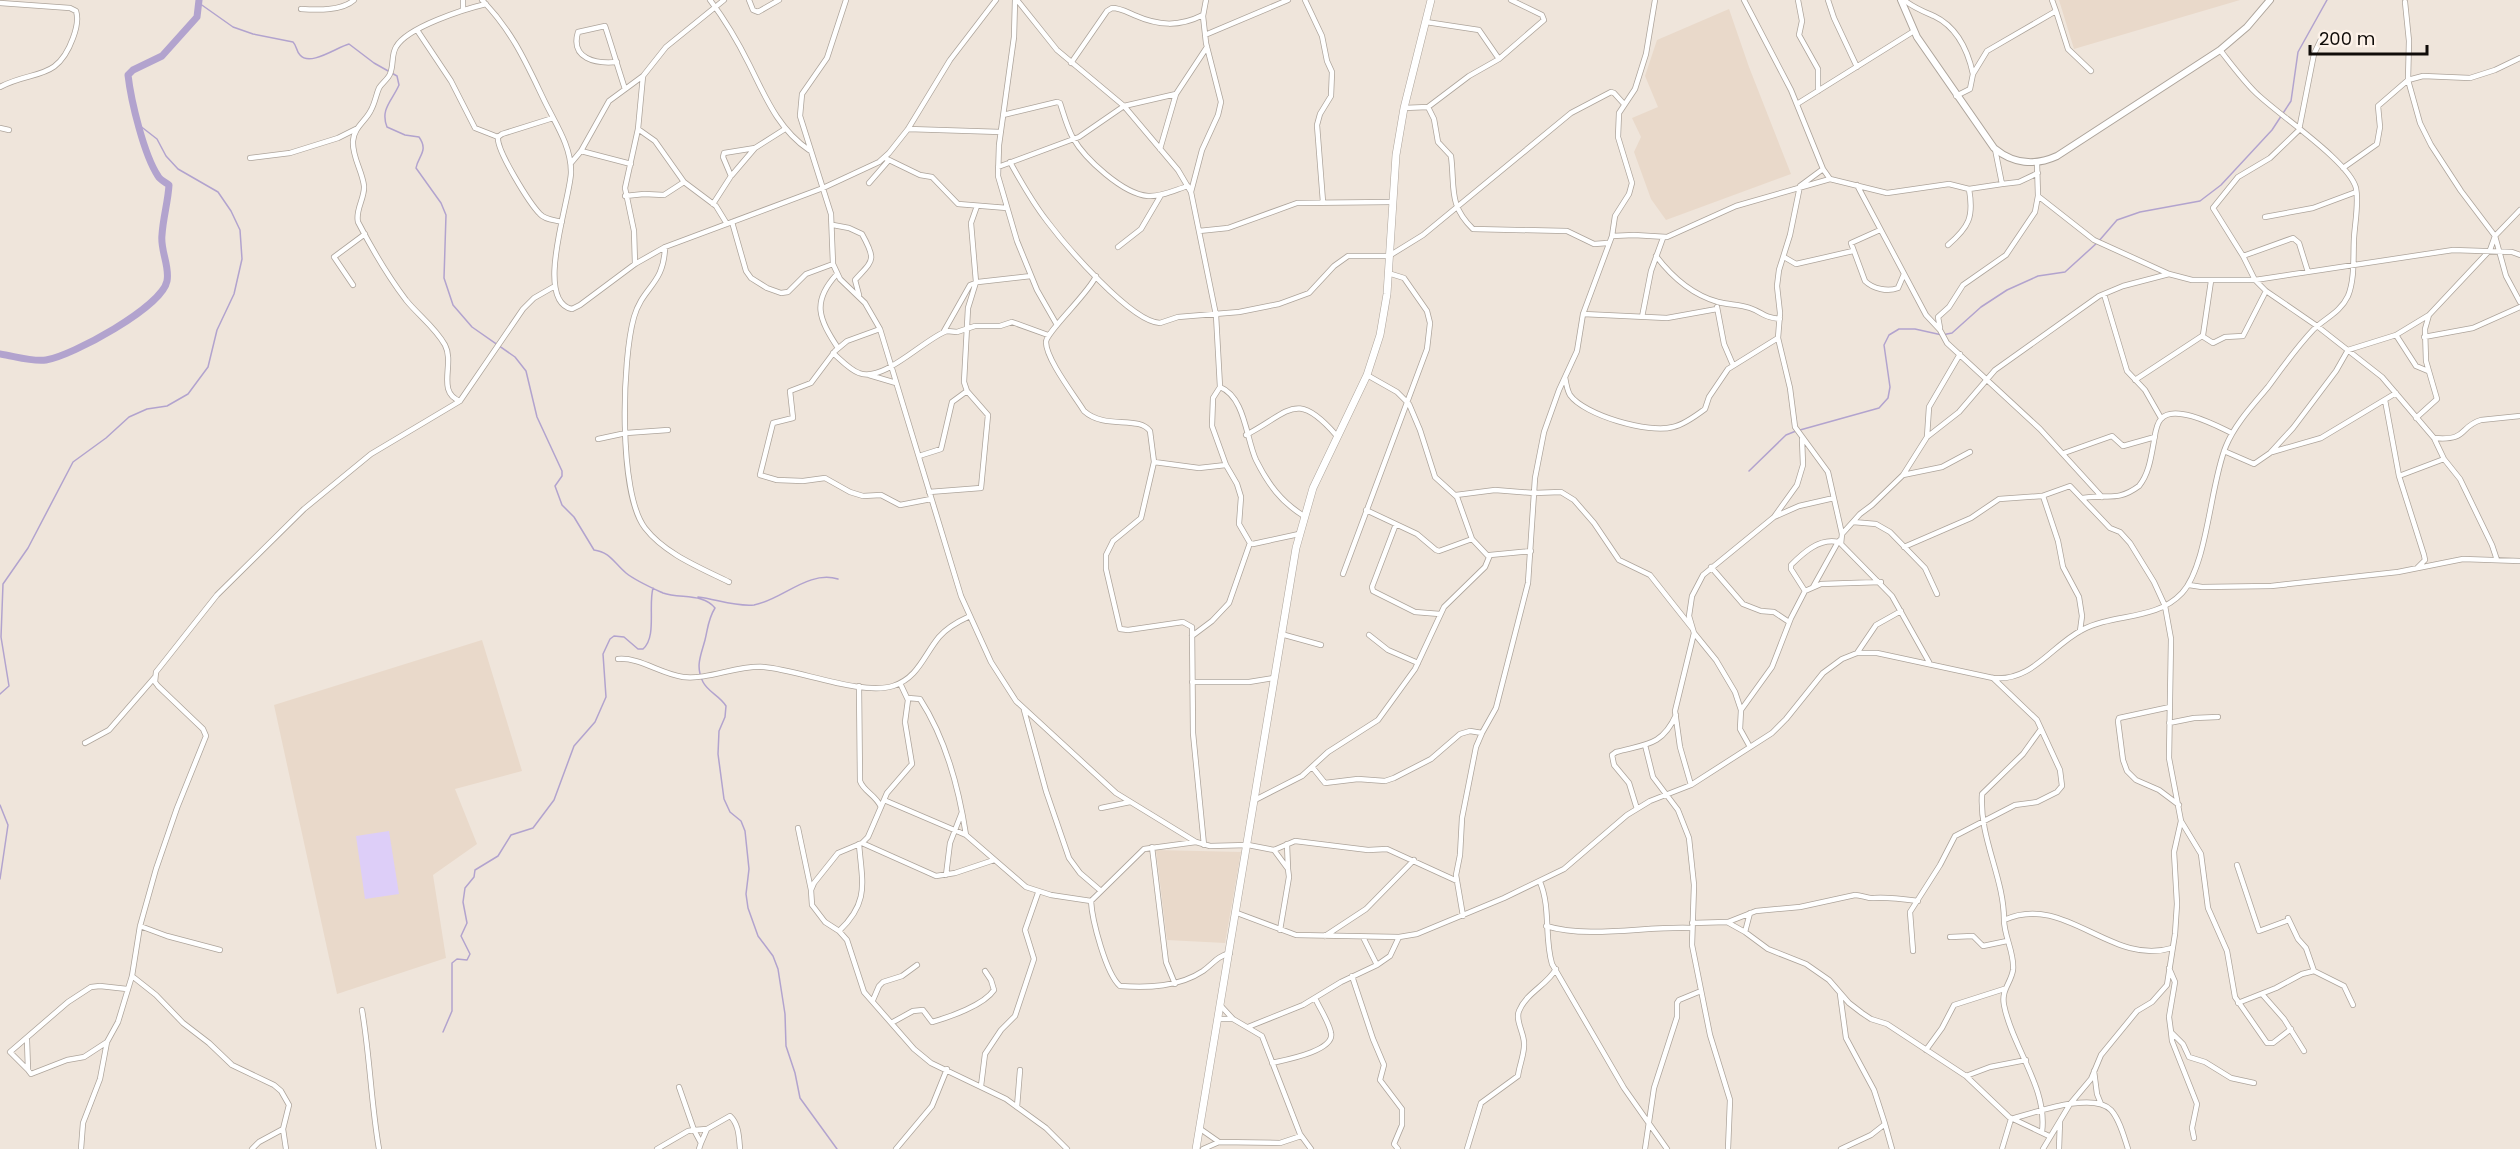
<svg xmlns="http://www.w3.org/2000/svg" width="2520" height="1149" font-family="Poppins,sans-serif">
<style>
.built{fill:#e9d9ca}
.green{fill:#ddcef8}
.lines{fill:none;stroke-linecap:round;stroke-linejoin:round}
.stream{stroke:#b2a3ce;stroke-width:1.5}
.river{stroke:#b2a3ce;stroke-width:7}
.street-casing{stroke:#ada49b;stroke-width:6}
.secondary-casing{stroke:#ada49b;stroke-width:8}
.primary-casing{stroke:#ada49b;stroke-width:8}
.street{stroke:#fff;stroke-width:4.5}
.secondary{stroke:#fff;stroke-width:6}
.primary{stroke:#fff;stroke-width:7}
</style>
<rect width="100%" height="100%" fill="#efe5db"/>
<path class="built" d="M2059,0H2240L2074,49Z
M1729,9L1749,67L1791,174L1666,220L1651,199L1634,152L1641,137L1632,118L1658,107L1645,76L1657,40Z
M482,640L522,771L455,789L477,844L433,875L446,958L337,994L274,705Z
M1156,850L1241,852L1225,943L1167,940Z"/>
<path class="green" d="M389,831L399,894L365,899L356,836Z"/>
<g class="lines">
<path class="stream" d="M199,3L233,27L253,34L293,42C297,46 296,51 300,55C310,67 337,47 349,44L374,63L397,76L399,85C392,101 380,109 387,127L405,135L419,137C429,151 418,156 416,168L441,203L446,215L444,278L453,305L472,327L515,357L526,371L537,417L562,471V476L555,486L562,505L574,517L594,550C610,552 614,563 626,573C636,581 652,588 663,593C680,599 703,593 715,608C708,619 708,628 705,640C701,655 695,666 703,682C708,692 720,696 726,706L725,717L719,731L718,754L724,799L730,812L741,821L745,831L749,869L746,894L748,908L758,936L773,956L778,969L785,1014L786,1046L795,1073L800,1098L837,1149
M1800,430L1879,408L1888,398L1890,387L1884,345L1889,335L1899,329H1915L1942,335L1952,333L1981,307L2007,290L2038,276L2065,272L2098,242L2117,220L2140,212L2200,201L2221,185L2272,130L2291,101L2298,52L2327,0
M1749,471L1786,435L1796,431
M698,597C716,599 735,607 754,605C782,600 808,570 838,579
M0,694L9,686L1,637L3,584L28,548L73,462L106,438L129,417L147,409L167,406L188,394L208,367L217,330L234,294L242,259L240,230L231,211L218,192L178,169L166,156L157,139L139,125
M0,805L8,825L0,879
M443,1032L452,1011V963L457,959L467,960L470,954L461,936L467,923L463,902L465,888L474,877L475,870L498,856L511,835L533,828L554,800L574,746L595,722L606,697L603,654L610,639L614,636L624,637L638,649H643C657,637 648,606 653,588"/>
<path class="river" d="M0,354C14,356 32,362 46,360C72,356 162,307 167,281C170,266 160,250 162,235C163,218 168,202 169,185C165,182 160,180 158,176C144,155 131,101 128,75L133,70L162,56L197,17L199,0"/>
<g class="street-casing">
<path id="street" d="M482,0C514,33 527,65 546,104C557,126 571,147 571,172C571,197 533,301 572,309L580,305L635,264L665,247L823,188L879,162L889,153L908,129L950,60L996,0
M710,0C725,20 738,42 749,64C765,96 778,129 809,150
M749,0L753,10L758,12L779,0
M846,0L827,58L802,94L800,116L831,214L833,264L840,279L865,303L880,329L961,596L991,662L1016,701L1116,793L1196,842L1210,846L1248,845L1274,850L1295,841L1368,850L1387,849L1457,881
M1015,0L1014,37L999,145L998,176L1017,241L1037,290L1057,325
M1017,0L1057,50L1124,106L1178,170L1191,192L1216,315L1220,387L1213,398L1212,426L1226,465L1237,484L1241,497L1239,524L1250,543L1253,544L1299,534
M1305,0L1322,36L1327,61L1332,72L1331,96L1320,114L1317,125L1323,202
M1744,0L1791,90L1823,169L1830,179
M1798,0L1802,21L1799,35L1818,69V91
M1828,0L1834,18L1857,67
M1904,0C1914,8 1922,11 1934,16C1957,27 1968,51 1973,74
M2405,2L2409,41L2408,80L2420,123L2431,145L2461,191L2495,236L2506,276L2520,302
M0,3L70,8L76,11C79,20 76,30 73,38C57,82 34,69 0,87
M301,9C317,10 342,11 354,0
M463,9V0
M2056,11L2068,49L2091,71
M1426,22L1479,30L1499,59
M417,30L451,81L475,128L498,137
M1205,35L1288,0
M2323,35L2314,54L2299,130L2270,158L2238,177L2213,208L2243,256L2255,280L2266,291L2317,326L2382,377L2434,438L2444,459L2460,479L2492,545L2497,560
M617,62C596,64 570,59 578,32L605,26C612,47 618,68 625,89
M1071,63L1107,11L1112,8C1120,8 1127,12 1134,15C1159,26 1179,27 1203,15
M1956,96L1970,89L1973,74L1987,51L2056,11L2052,0
M1797,104L1914,31
M1428,107L1434,119L1438,142L1451,156C1455,187 1448,205 1473,229L1567,231L1594,244L1608,243
M1404,108L1428,107L1469,76L1499,59L1544,20L1542,15L1511,0
M1003,115L1057,102L1060,103C1064,115 1067,127 1073,138C1085,159 1123,194 1148,196C1161,197 1175,190 1188,186
M553,118L502,134L498,137C496,150 530,204 540,214C545,220 555,220 562,222
M0,128L9,130
M638,129L655,141L684,182L716,206L727,224
M908,129L1001,132
M1160,149L1176,94L1207,47
M581,151L631,164
M250,158L290,153L338,138L356,129
M885,158L920,175L932,177L958,204L1007,208
M1010,162C1021,182 1033,203 1047,221C1065,245 1131,322 1160,323L1178,317L1239,312L1279,304L1309,293L1334,266L1348,256H1389L1423,235L1571,113L1611,92L1614,93L1624,104
M571,163L581,151L609,101L643,76L666,47L724,0
M2037,163L2038,196L2094,240L2169,274L2192,280H2255L2453,250L2512,252L2520,255
M998,167L1079,137L1124,106L1176,94
M2343,168L2377,144L2380,127L2378,106L2408,80L2423,76L2470,78L2495,70L2520,58
M1823,169L1800,186L1790,235L1779,270L1777,286L1780,313L1778,338L1790,388L1795,427L1828,472L1842,534L1841,544L1892,596L1929,662
M732,175L755,148
M869,183L889,160
M2002,184L2019,182L2038,173
M1857,185L1926,315L1940,330L1947,343L2040,429L2102,497
M1191,192L1202,150L1218,115L1221,102L1206,43L1203,16L1206,0
M625,196L644,194L664,195L684,182
M713,204L731,176L723,157L724,153L755,148L785,129
M2265,217L2313,208L2356,192
M732,222L746,271L751,278L767,288L781,293L788,292L806,274L833,264
M833,225L849,228L862,234C877,261 873,260 855,280L859,295
M1880,230L1851,243L1865,281C1873,289 1888,292 1898,288L1904,274
M1199,231L1228,228L1297,203L1391,202
M1612,236L1634,235L1667,237L1736,206L1830,179L1887,193L1949,184L1969,189L2002,184L1995,149
M1948,245C1969,227 1974,217 1969,189
M665,247C664,285 643,286 634,317C622,359 618,493 645,528C665,554 701,568 729,582
M1118,247L1141,229L1161,195
M1656,256C1672,277 1693,295 1718,302C1729,305 1740,304 1750,308C1764,313 1762,317 1780,319
M2243,256L2293,238L2299,243L2308,272
M1784,257L1796,264L1853,251
M635,264L634,231L625,188L638,129L643,76
M837,274C811,302 819,319 838,348
M1096,276C1089,293 1046,332 1046,342C1046,359 1074,395 1084,411C1105,430 1138,415 1150,431L1154,462L1141,518L1113,541L1106,555V569L1120,629L1128,630L1183,622L1192,627L1193,733L1204,845
M353,285L334,257L365,234
M2104,294L2127,371L2145,390L2161,418
M1717,307L1724,344L1733,365
M1583,314L1667,318L1717,309
M1642,317L1651,271L1663,238
M1940,328L1938,317L1949,307L1963,285L2006,255L2035,212L2038,196
M880,329L847,341L835,351L811,383L790,391L793,418L773,423L760,475L777,480L803,481L825,478L850,492L863,496L881,495L900,505L931,499
M944,331L970,285L978,282L1031,276
M2203,335L2211,281
M2396,335L2416,366L2428,371
M2424,337L2473,328L2520,307
M833,353C841,360 850,370 859,373C884,383 925,338 947,331L957,332L975,326H1000L1012,322L1048,335
M869,375L896,383
M1367,375L1397,392L1409,404L1420,430L1435,477L1457,497L1472,539
M1565,377C1566,383 1567,390 1570,395C1584,415 1649,434 1673,427C1683,425 1697,415 1705,409L1709,397L1728,369L1778,338
M2135,380L2202,336L2213,343L2225,337L2243,336L2266,291
M1220,387C1245,397 1246,438 1256,460C1268,484 1281,502 1304,516
M2385,400L2399,476L2424,555L2425,560L2417,568
M460,401C436,392 455,364 445,345C435,327 418,315 406,300C387,275 372,249 358,222C355,210 365,198 364,186C362,170 352,157 353,141C354,127 366,121 371,110C375,103 376,95 379,88C382,83 388,79 390,74C394,65 391,55 396,47C407,27 465,9 486,4
M2416,418L2437,399L2426,361L2425,329L2429,315
M1246,435C1290,412 1296,389 1336,435
M1927,437L1929,407L1960,354
M2434,438C2469,441 2458,427 2481,420L2520,416
M598,439L626,433L668,430
M2224,451L2254,464L2270,453L2293,428L2336,371L2348,350L2396,335L2429,315L2490,250L2495,236L2520,210
M2272,452L2321,438L2396,393
M2064,453L2112,436L2123,446L2155,437
M919,456L941,449L952,402L967,391
M1154,462L1199,468L1226,465
M1903,475L1942,467L1970,452
M2399,476L2444,459
M929,492L981,488L988,415L967,391L964,382L968,308L976,282L971,223L977,206
M1456,495L1495,490L1534,493L1561,492L1574,500L1594,523L1619,560L1650,575L1692,628
M2043,496L2058,541L2063,567L2079,597L2082,616L2080,631
M2083,498C2107,493 2116,503 2139,486C2149,474 2151,457 2154,441C2155,435 2156,424 2161,419C2174,403 2217,426 2232,433
M1366,510L1417,534L1436,550L1439,551L1472,539L1488,556
M1774,517L1799,506L1834,498
M1853,522L1876,524L1890,532L1925,568L1937,594
M1396,524L1372,587L1373,591L1415,612L1440,614
M1842,534L1860,514L1872,505L1903,475L1927,437L1959,412L1995,370L2099,296L2123,286L2169,274
M1904,547L1971,518L1999,499L2042,496L2070,486L2110,528L2120,532L2130,543L2154,582L2165,606L2171,639L2169,758L2181,821L2174,852L2177,904L2175,934L2167,985L2152,1002L2137,1011L2101,1055L2091,1079L2070,1104L2043,1149
M1711,567L1743,604L1761,611L1774,612L1789,622
M1343,574L1427,349L1430,323L1427,311L1404,278L1388,273
M2189,585L2202,587L2271,586L2398,572L2463,559L2520,561
M1813,587L1838,542
M1805,591L1821,584L1881,582
M1694,633L1716,660L1735,692L1741,710L1740,729L1750,747
M1281,634L1321,645
M1369,635L1388,650L1418,663
M1192,636L1212,621L1229,603L1250,543
M1857,653L1876,625L1901,611
M618,659C639,657 661,674 683,677C709,680 737,665 764,667C799,670 862,696 893,686C918,678 924,655 939,637C947,628 957,622 968,617
M1192,682H1249L1274,678
M900,683L908,700L905,722L912,764L887,793L868,837L862,843L838,853L814,883L811,890L812,905L825,922L839,931L847,940L864,992L914,1049L931,1063L1006,1099L1046,1128L1067,1149
M859,686L860,781C864,792 875,794 881,807
M908,698L920,699C946,739 959,789 966,835
M2170,707L2119,718L2118,721L2123,760L2127,771L2136,780L2159,790L2179,805
M1024,710L1046,791L1069,858L1080,873L1101,891
M1741,710L1772,667L1791,618L1805,591L1791,569V565C1803,553 1819,538 1838,542L1841,539
M2169,723L2194,718L2218,717
M85,743L109,730L155,677
M1645,745L1653,777L1678,810L1689,838L1694,885L1692,945L1710,1035L1730,1100L1728,1149
M1313,768L1325,783L1358,779L1385,781L1394,778L1431,759L1460,734L1470,731L1482,733
M1691,785L1680,747L1675,711L1694,633L1689,616L1692,596L1703,575L1774,517L1797,485L1803,465L1802,439
M884,800L966,835L1026,887L1051,895L1091,901
M1255,800L1302,776L1328,752L1378,720L1415,669L1444,607L1485,567L1490,555L1531,551
M1101,808L1130,802
M1637,809L1629,783L1614,765L1612,755L1616,752C1646,744 1662,746 1676,715
M2181,821L2201,854L2208,908L2227,951L2235,997L2267,1043H2273L2291,1029
M798,828L811,890
M1196,842L1144,849L1091,901C1092,920 1106,974 1120,986C1148,988 1179,987 1203,971C1214,963 1216,957 1230,953
M862,843L936,876L955,873L994,860
M1287,844L1288,869
M1152,847L1166,962L1175,984
M1274,850L1288,869L1289,877L1280,930
M2237,865L2259,931L2289,920
M946,875L950,843L962,812
M1540,882C1551,908 1544,937 1552,964L1624,1088L1667,1149
M1237,913L1296,935L1399,937L1417,934L1504,898L1564,869L1627,815L1650,801L1691,785L1772,733L1786,719L1823,673L1842,659L1857,653H1877L1993,678C2032,682 2051,646 2082,630C2114,613 2156,621 2182,593C2208,564 2210,484 2226,446C2235,424 2253,405 2268,387C2282,368 2296,348 2313,330C2325,318 2340,313 2348,296C2355,279 2353,256 2354,238C2355,222 2359,203 2356,188C2349,161 2277,114 2255,92C2242,79 2231,64 2220,50
M1463,916L1456,875L1460,855L1462,818L1476,747L1482,733L1496,708L1528,583L1535,478L1544,432L1559,390L1577,351L1583,314L1612,236L1615,216L1629,194L1632,183L1618,137L1619,113L1635,89L1646,54L1655,0
M2288,918L2298,939L2306,948L2314,971
M2004,920C2004,877 1979,838 1982,794L2023,754L2041,729
M1728,922L1756,911L1800,907L1855,895C1862,895 1868,899 1874,898C1889,897 1903,899 1918,901
M1692,923L1727,922L1745,932L1768,949L1806,964L1829,980L1849,1003L1862,1013L1871,1019L1887,1024L1966,1076L2009,1117L2049,1136
M140,926L167,936L220,950
M1546,926C1590,939 1645,926 1691,928
M839,931C870,902 862,882 859,844
M1745,932L1750,913
M1325,936L1366,909L1414,860
M1363,937L1377,965
M1950,937L1973,936L1983,946L2007,941
M1913,951L1910,912L1940,865L1955,836L2015,805L2037,802L2057,792L2062,786L2060,770L2037,720L1993,678
M2169,968L2175,982L2169,1017L2171,1032L2183,1044L2189,1057L2205,1062L2231,1078L2254,1083
M132,976L156,995L183,1023L209,1043L232,1065L274,1085L281,1091L289,1105L283,1129L286,1149
M1352,976L1373,1039L1384,1065L1380,1080L1402,1109V1125L1394,1144L1398,1149
M1840,994L1846,1038L1874,1090L1885,1124L1871,1135L1841,1149
M2262,994L2284,1019L2304,1051
M873,1000L879,986L883,982L902,976L917,965
M2238,1003L2276,988L2302,974L2314,971L2344,986L2353,1005
M1221,1006L1233,1019L1262,1036L1300,1134L1311,1149
M362,1010C370,1057 371,1103 379,1149
M1218,1019H1233
M893,1022L913,1011L923,1010L932,1022C950,1017 984,1005 994,990L991,980L985,971
M1248,1027L1303,1005L1341,982L1377,965L1390,956L1399,937
M2171,1032L2172,1041L2197,1104L2192,1128L2194,1138
M27,1040L28,1070L31,1074L67,1060L84,1057L107,1042
M1926,1050L1942,1028L1954,1005L2004,989
M1272,1063C1285,1060 1335,1051 1331,1033C1329,1022 1320,1009 1315,998
M28,1070L10,1052L68,1002L91,987L100,986L127,989
M2094,1071L2097,1094L2101,1104
M1966,1076L1990,1067L2026,1060
M981,1086L985,1054L1001,1030L1015,1016L1034,959L1025,930L1038,893
M679,1087L694,1130L707,1129
M1017,1107L1020,1070
M2011,1119C2034,1113 2093,1091 2111,1110C2120,1120 2124,1137 2128,1149
M1885,1124L1892,1149
M1199,1128L1219,1142L1280,1143L1301,1136
M2042,1132C2048,1088 2012,1047 2004,1005C2001,990 2011,983 2013,970C2015,954 2004,936 2004,920C2065,892 2111,967 2172,948
M701,1143L707,1129L730,1116C739,1124 739,1138 740,1149
M81,1149L83,1123L100,1079L107,1042L118,1022L132,976L140,926L156,869L177,808L206,736L203,729L158,686L155,682L156,672L217,595L304,509L371,454L460,401L523,309L534,298L555,286
M252,1149L259,1142L283,1129
M657,1149L688,1131L694,1130L701,1143L699,1149
M896,1149L932,1106L947,1069
M1203,1149L1219,1142
M1467,1149L1481,1103L1518,1076C1519,1066 1525,1053 1524,1043C1524,1033 1515,1020 1519,1011C1527,992 1546,986 1556,969
M1645,1149L1654,1088L1677,1017V1003L1679,1000L1701,991
M2002,1149L2011,1119
M2059,1149L2060,1121"/>
</g>
<g class="secondary-casing">
<path id="secondary" d="M1901,0L1917,37L1994,148C2013,164 2035,166 2057,156L2220,50L2247,27L2270,0"/>
</g>
<g class="primary-casing">
<path id="primary" d="M1196,1149L1296,548L1313,488L1367,375L1380,335L1387,294L1396,155L1404,108L1431,0"/>
</g>
<use href="#street" class="street"/>
<use href="#secondary" class="secondary"/>
<use href="#primary" class="primary"/>
</g>
<path d="M2310 45v9h117v-9" fill="none" stroke="#100c09" stroke-width="3"/>
<text x="2319" y="45" font-size="18" fill="#100c09" stroke="#fdf2e9" stroke-width="4.5" paint-order="stroke">200 m</text>
</svg>
